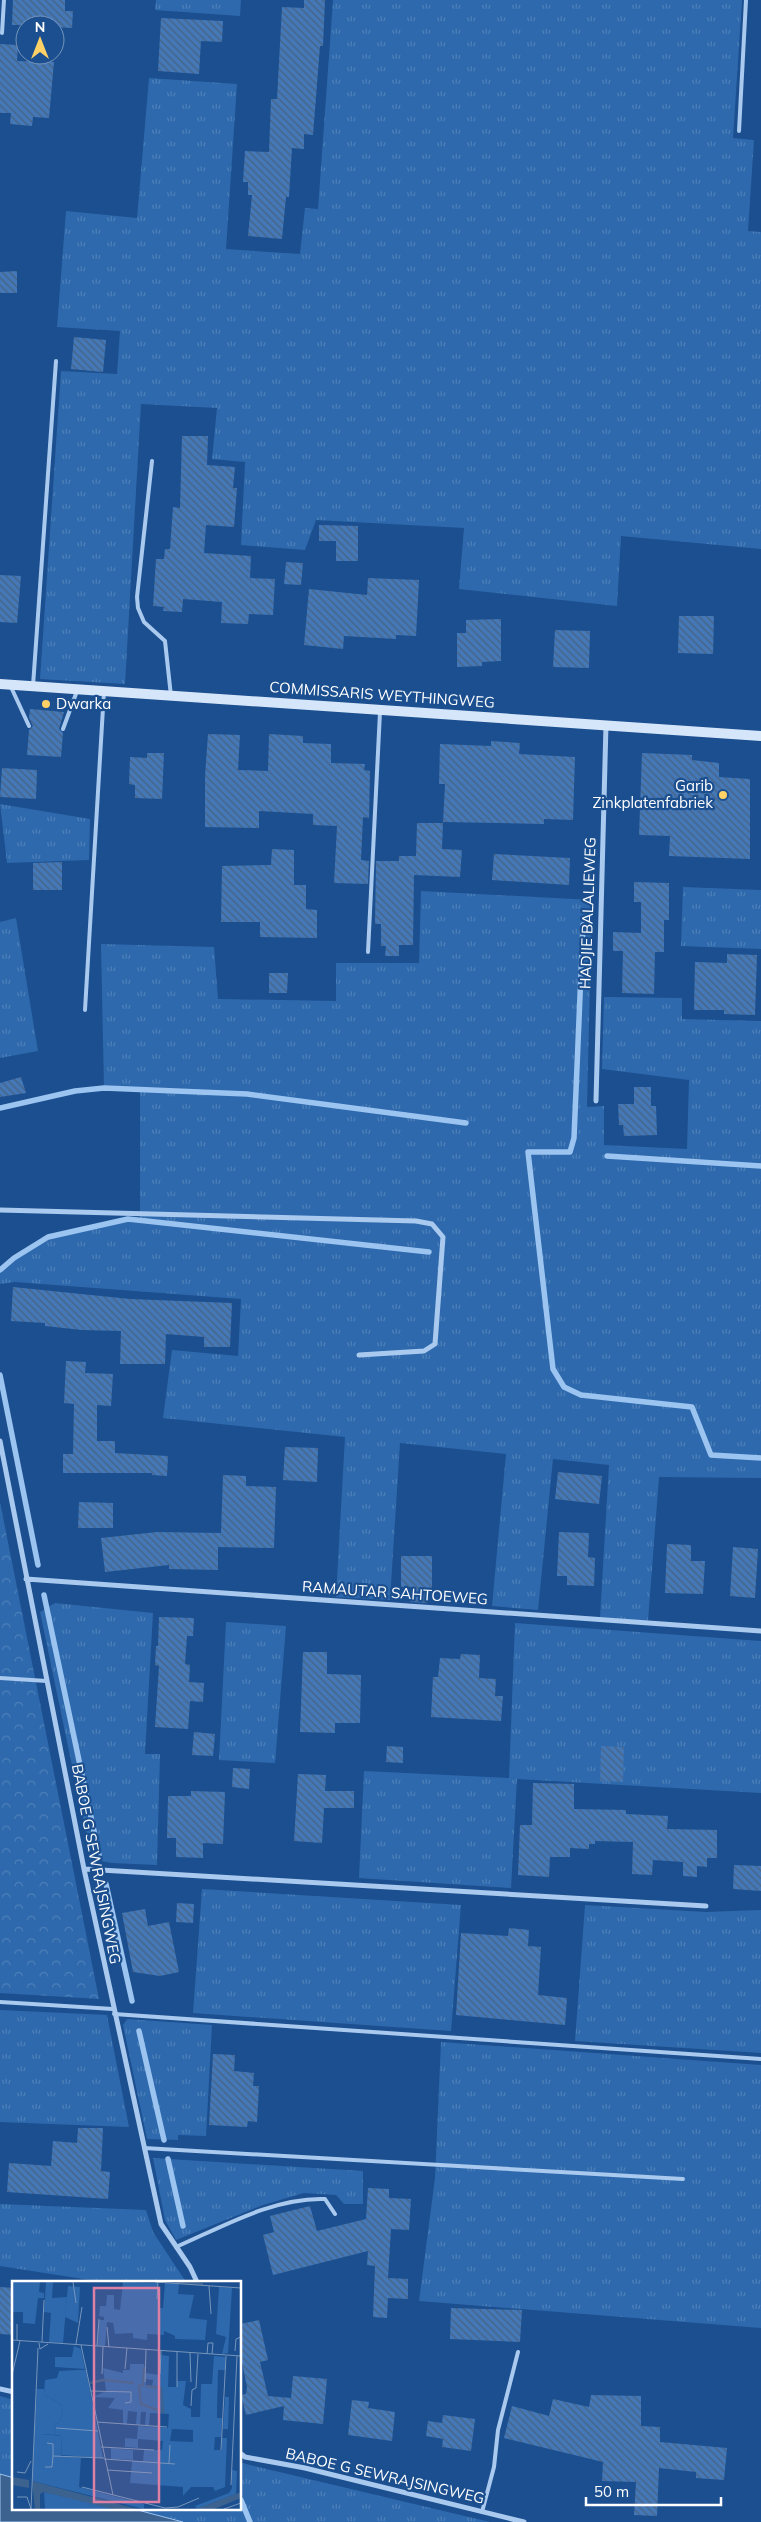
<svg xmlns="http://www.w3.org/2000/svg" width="761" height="2522" font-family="Mulish,sans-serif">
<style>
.grass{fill:url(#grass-tufts)}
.forest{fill:url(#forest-crowns)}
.water{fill:#3c6290;stroke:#9cc4f0}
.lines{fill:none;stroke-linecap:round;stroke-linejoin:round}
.stream{stroke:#9cc4f0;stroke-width:5.5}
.building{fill:url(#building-back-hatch)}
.service{stroke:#a9c9ee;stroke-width:4}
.minor{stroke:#a9c9ee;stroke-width:5}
.secondary{stroke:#d6e6fa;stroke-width:10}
.poi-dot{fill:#ffd166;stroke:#1b4f8f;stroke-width:2}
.labels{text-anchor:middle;stroke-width:4.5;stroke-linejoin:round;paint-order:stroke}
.street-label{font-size:15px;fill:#fff;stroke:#1b4f8f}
.poi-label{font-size:15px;fill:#fff;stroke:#1b4f8f;text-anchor:start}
.inset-river{fill:none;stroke:#3c6290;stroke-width:2.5}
.inset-road{fill:none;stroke:#7695bc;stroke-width:1}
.view{fill:#dd80a5;fill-opacity:0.15;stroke:#dd80a5;stroke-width:2.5}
.inset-edge{fill:none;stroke:#fff;stroke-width:2.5}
</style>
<defs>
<pattern id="grass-tufts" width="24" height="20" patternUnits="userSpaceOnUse" patternTransform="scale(1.25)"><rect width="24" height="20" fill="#2e69ad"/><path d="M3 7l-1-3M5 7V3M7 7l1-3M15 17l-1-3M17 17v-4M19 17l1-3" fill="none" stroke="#4d80b9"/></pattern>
<pattern id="forest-crowns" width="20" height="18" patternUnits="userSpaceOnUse" patternTransform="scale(1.25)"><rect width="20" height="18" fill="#2e69ad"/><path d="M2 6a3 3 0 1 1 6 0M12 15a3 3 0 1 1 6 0" fill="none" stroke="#4d80b9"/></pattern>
<pattern id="building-back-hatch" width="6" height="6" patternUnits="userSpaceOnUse" patternTransform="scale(1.25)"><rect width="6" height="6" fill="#4478b7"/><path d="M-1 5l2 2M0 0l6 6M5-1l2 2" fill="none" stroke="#486282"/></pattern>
</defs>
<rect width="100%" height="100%" fill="#1b4f8f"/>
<path class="grass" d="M156,0H241L240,16L155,10Z
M333,0H742L733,138L754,140L748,231L761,232V549L621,536L617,606L459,589L464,528L316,520L305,550L241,545L245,462L212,459L217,408L141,404L125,684L40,679L61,371L117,374L120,331L57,327L66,211L137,218L149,78L237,84L226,249L300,254L305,208L318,209Z
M0,804L90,819L89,860L7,863Z
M683,887L761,890V949L681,946Z
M421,891L592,900L587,1107L604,1106V1145L687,1149L689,1080L602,1069L604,997L682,998V1019L761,1021V1478L659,1477L648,1621L600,1618L609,1465L553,1459L538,1610L492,1606L506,1454L400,1443L390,1600L336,1597L345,1437L163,1418L172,1350L238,1356L241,1299L15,1282L0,1284V1270L14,1258L48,1237L128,1219L140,1220V1090L104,1088L101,944L214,947L218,999L336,1001V963H419Z
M16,918L38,1051L0,1058V922Z
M55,1603L153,1613L145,1754H160L157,1865L112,1863L95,1860L90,1852L40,1612Z
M226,1622L286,1626L275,1763L219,1760Z
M515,1623L761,1641V1793L517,1779L511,1888L359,1878L364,1771L509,1778Z
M202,1889L461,1905L451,2031L193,2013Z
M585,1905L706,1912L761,1910V2053L575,2041Z
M0,2010L107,2015L129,2127L0,2122Z
M127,2019L212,2025L206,2136L178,2135V2140L147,2139L123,2025Z
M441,2042L761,2065V2328L419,2301L435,2178Z
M153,2158L363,2171V2204H344L336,2195L304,2193L263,2205L176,2240L165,2220Z
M0,2204L146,2210L153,2232L186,2282H102L0,2266Z
M0,2396L14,2400V2478L0,2474Z
M240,2462L246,2464L490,2522H183L130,2508H240Z"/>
<path class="forest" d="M0,1502L99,1999L0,1993Z"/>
<path class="water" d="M0,2474L14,2478V2508H130L183,2522H0Z"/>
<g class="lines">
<path class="stream" d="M583,925L574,1138L570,1152H528L553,1369L564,1387L581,1395L692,1407L711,1455L761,1458
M0,1108L75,1091L104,1088L247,1094L466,1123
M607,1156L761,1166
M0,1270L14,1258L48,1237L128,1219L429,1252
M0,1375L38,1565
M44,1595L99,1855
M106,1884L132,2001
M139,2031L164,2140
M168,2159L183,2226
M241,2500L250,2522"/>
</g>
<path class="building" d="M13,0H65V11H73L72,28L55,27V25H12Z
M304,0H325L323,46H320L313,135L304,134V149L292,148L289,197H286L282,239L248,236L252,195H248V182H243L245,151L269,152L271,99H277L282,7L304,8Z
M161,18L223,21L222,42L201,41L199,74L158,71Z
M0,44L18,45L17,61L54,62L49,118L33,117L32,126L10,124L11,113H0Z
M17,271V293H0V272Z
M74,337L106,340L103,372L71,369Z
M182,436H208L207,465L235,467L233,488H237L234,527L206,525L204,553L251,556L250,578L275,579L273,615L249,614L248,624L221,623L222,602L183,599L182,612L163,611L164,607L153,606L156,559H164L165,549H170L173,507L180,508Z
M319,525L358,526V561H336V541H319Z
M286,562L303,563L301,585L284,584Z
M0,575L21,576L17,623L0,622Z
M368,578L419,580L416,636L396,635V639L344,636L343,649L304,645L309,589L367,595Z
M679,616H714L713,654L678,653Z
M501,619V661L482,662V666L457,667V633H466V620Z
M555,630L590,631L589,668L553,667Z
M30,709L64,712L59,729L63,733L61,757L27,755L29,730L33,726L29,718Z
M208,734L240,735L238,770L268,771L269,734L303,736V743L331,744V763L365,764L364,770L370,771L369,818L363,817L361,860L369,861L368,884L334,883L337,826L313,825V814L259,811V828L205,827V776Z
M491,741L520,743L519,754L575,757L573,820L544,819V824L443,822L445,784H439L440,744L491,746Z
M147,753H164L162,799L135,798V785L129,784L130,757L147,758Z
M642,753L692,755V760L719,763V777L750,779V859L669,856L670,836L639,835Z
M2,768L37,770L36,799L0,797Z
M417,823H443L442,849L462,850L460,877L414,875L413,945H399V956H385L386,946H381V924H375L376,861H399V856H416Z
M272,849L294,850V885H306V909L317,910V938L260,937V922H221L222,866L271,865Z
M494,854L570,858L569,885L492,880Z
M62,862V890H33V863Z
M634,882L669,883V920H664V952H655L654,994L622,993L623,951H613V932L641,933V902H634Z
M727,954L757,955L755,1015L724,1014V1010H694L695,962L727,963Z
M269,973H288L287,993H269Z
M21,1077L26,1093L0,1097V1083Z
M634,1087H651V1106H656L657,1135L624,1136L623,1125H619L618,1104H634Z
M13,1287L130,1299L232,1303L230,1347H204V1337L166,1334L165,1364H120L121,1331L82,1330L45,1326V1323L11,1321Z
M66,1361L86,1362L85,1373L113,1374L111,1406L97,1405V1441H115V1453L168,1456L167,1476L152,1475V1473H63V1454H73L74,1404L64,1403Z
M285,1447L318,1448L317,1482L283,1480Z
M558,1472L602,1476L599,1504L555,1499Z
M223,1475L246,1476V1486L276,1487L274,1548L218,1547V1570L169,1569V1565L105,1572L101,1538L157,1532L221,1533Z
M79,1502L113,1503V1528H78Z
M559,1532L589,1533L588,1557L595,1558L594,1586L567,1585V1576H557Z
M667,1544L691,1545V1561H705L703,1594L665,1593Z
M733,1547L758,1549L755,1598L730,1596Z
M401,1556H432V1588H427V1603L410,1602L411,1587H401Z
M159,1617L194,1618L193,1636H187L185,1664L190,1665L189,1682L204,1683L203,1702L190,1701L188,1729L155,1727L159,1666L155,1665L156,1646H158Z
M303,1652H327V1674L361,1675L360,1723H335V1733L300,1732Z
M461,1654L480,1655L479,1678L496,1679L495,1696H503L501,1721L431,1717L433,1677H438L440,1658L460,1659Z
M194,1732L215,1734L213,1756L192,1755Z
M387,1746L403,1747V1763L386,1762Z
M601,1746L624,1747L623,1782L600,1781Z
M233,1768L250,1769L249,1789L232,1787Z
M298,1774L326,1775L325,1791H354V1808H324L322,1843L294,1841Z
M533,1783L574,1784V1809L626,1810V1814L668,1816L667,1829L717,1830V1858H707V1867L697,1866V1877L683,1876V1862L653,1860L652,1875L632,1874L633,1842L595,1841V1844H589V1849L570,1848V1857H550L549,1877L518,1875L520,1825H532Z
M191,1791L225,1792L223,1844L203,1843V1858L176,1857V1838H167L168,1796H191Z
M734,1865L761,1866V1891L733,1889Z
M177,1903L194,1904L193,1923L176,1922Z
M145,1909L148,1926L169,1922L179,1972L160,1976L133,1972L122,1913Z
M509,1928L529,1930L528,1946L541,1947L538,1995L567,1998L565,2025L456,2015L461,1933L508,1936Z
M213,2054L235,2055L234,2071L254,2073L253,2086H259L257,2122L248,2121L247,2127L209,2125Z
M78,2128H103L101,2171L110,2172L108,2199L7,2192L9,2163L51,2166L53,2141L77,2143Z
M368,2188L389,2189V2198L411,2199L409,2230L391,2229L388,2278L408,2279V2299L388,2298L387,2318L373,2317L375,2266L367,2265L368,2251L273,2275L263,2235L274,2232L270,2216L310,2206L317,2231L366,2219Z
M0,2287L14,2288V2335L0,2334Z
M451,2308L522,2310L520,2342L450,2339Z
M259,2320L268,2360L260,2362L268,2396L291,2398L293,2376L327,2379L323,2424L283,2420L284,2406L246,2415L241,2395L246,2394L247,2387L240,2353V2324Z
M591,2395L641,2396V2426L660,2427V2442L727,2448L724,2480L696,2478V2472L659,2468L657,2516L634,2515L636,2482L602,2481L603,2462L504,2438L512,2406L549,2416L553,2399L589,2407Z
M352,2400L369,2402L368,2408L395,2412L392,2441L348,2435Z
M443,2415L475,2419L471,2451L442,2447L443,2439L426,2436L428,2421L442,2423Z"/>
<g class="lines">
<path class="service" d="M2,33L4,0
M739,131L746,0
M152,461L137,597L138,608L144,622L165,641L171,696
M33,686L56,361
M11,687L29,726
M63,729L77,691
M368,952L380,712
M85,1010L104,691
M0,1678L47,1681
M0,2002L113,2009
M114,2014L761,2059
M144,2148L683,2179
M176,2247C222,2227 274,2197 325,2199L335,2214
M482,2512L494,2467L498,2430L518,2352"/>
<path class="minor" d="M596,1101L606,725
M0,1210L416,1221L432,1224L443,1237L435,1344L424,1351L359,1355
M0,1441L84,1869L161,2224L190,2267L197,2282
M26,1579L761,1631
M84,1869L706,1906
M0,2389L14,2392
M240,2453L245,2457L305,2468L524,2522"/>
<path class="secondary" d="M0,684L761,736"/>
</g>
<g class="poi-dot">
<circle cx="46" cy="704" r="5"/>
<circle cx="723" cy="795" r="5"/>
</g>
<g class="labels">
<g class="street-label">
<text transform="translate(382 695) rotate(4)" y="5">COMMISSARIS WEYTHINGWEG</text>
<text transform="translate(588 913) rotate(-88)" y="5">HADJIE BALALIEWEG</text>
<text transform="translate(395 1593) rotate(4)" y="5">RAMAUTAR SAHTOEWEG</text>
<text transform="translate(96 1864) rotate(79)" y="5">BABOE G SEWRAJSINGWEG</text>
<text transform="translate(385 2476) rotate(13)" y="5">BABOE G SEWRAJSINGWEG</text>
</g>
<g class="poi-label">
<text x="56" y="709">Dwarka</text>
<text x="713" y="791" text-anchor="end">Garib<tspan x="713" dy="17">Zinkplatenfabriek</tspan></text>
</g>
</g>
<g transform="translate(12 2281)">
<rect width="229" height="229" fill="#1b4f8f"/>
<path d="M0,1H28L27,11L32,12V17H26L23,43L11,42V31H0ZM34,1H41L40,17L55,16L51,62L37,61L39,32L32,31ZM111,1L146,2V27H151L153,2L167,3L166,13L182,14L177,37L195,39L193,59L163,58V55L152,50V54L135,53V59L121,57V52L103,53L101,42L95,41L93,65H86L87,39H92V36L87,35L88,25H94L95,14H102V28L108,29ZM207,6L220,7L216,72L210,73L214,56L204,53ZM62,65L69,68L73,88L43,86V76H60ZM149,74L157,75L156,106H165V100H174L171,124L179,128V136H188L189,103H200L202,75L213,76V89H206L205,130V137H210L209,156H203L202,169H210V157H215L213,206L203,210L201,206H179L171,215V206L118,202L120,180H131L132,169H150L151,160L126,158V167L113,166V157L125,158L126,145L156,147L157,133L138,132L137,145L133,144L134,131H129L128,144L124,143L125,131L116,130L115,143H111V129L96,127L103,117L81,116L94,110L91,87L111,92V89H118V83H132L134,104L140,105L141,99L133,98L134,92L148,94ZM160,148L181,149V161L158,160ZM25,108H32V113L48,123L51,132L47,142L42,143L44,154L29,153L49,175L69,177L67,206L132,223V228L20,200ZM213,116H217L216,148H211ZM99,167L121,169V179L99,178ZM220,189L225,190L224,213L185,228L183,225L217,212L220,207ZM32,211L72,220L101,228H33Z" fill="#2e69ad" fill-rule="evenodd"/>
<path d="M66,89H74L91,177L49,174L50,155L44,154L42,143L47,142L51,132L48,123L32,113L33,99L45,97L47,90Z" fill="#2e69ad"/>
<path d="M56,5L68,6L66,42L53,36ZM28,153L50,155L47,200L26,195Z" fill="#2e69ad"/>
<path d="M0,196L17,199V207L0,204ZM20,200L125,228H101L32,211L28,213V228H23ZM229,211V217L202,228H184Z" fill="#3c6290"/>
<path class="inset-river" d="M165,1L191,3M132,86L131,104L127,105L129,123L151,131L149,107L134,105M78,102L91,99L122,102"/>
<path class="inset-road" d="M61,1L64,22M143,1L229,7M197,5L199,33M145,18L146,1M95,46L97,66M0,59L229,75M5,59V43M30,61L32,19M27,62L28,68L36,63M64,63L70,26M69,64L101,214M85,65L87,38M223,70L224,58L229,56M178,72L179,101M195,73L196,62H201L200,73M113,88L115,67M90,93L91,66M148,93L149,70M0,94L8,60M133,101L134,69M165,106V71M79,110L119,111V121L113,122M179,125L180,109L184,107L186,73M85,141L155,146M44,147L86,150M89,166L142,169M209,169L214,75M41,175L92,177M92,178L163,183M157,182L158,164M33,186H40L41,175V163L35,162M95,189L140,192M5,191L13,192L19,180M219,204L225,75M70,206L153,227L166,226L187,217M5,216H15L19,228M19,228L26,67M212,228L229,222"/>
<path class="view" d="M82,7H147V221H82Z"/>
<rect width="229" height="229" class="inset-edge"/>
</g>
<g transform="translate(40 40)"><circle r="24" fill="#1b4f8f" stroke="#7695bc"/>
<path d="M0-4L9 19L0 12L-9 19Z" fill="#ffd166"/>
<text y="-8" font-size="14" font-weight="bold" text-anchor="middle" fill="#ffffff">N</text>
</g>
<path d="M586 2497v8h135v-8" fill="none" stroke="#ffffff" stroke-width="2.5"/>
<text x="594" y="2497" font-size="15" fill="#ffffff" stroke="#1b4f8f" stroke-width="4" paint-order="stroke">50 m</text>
</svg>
